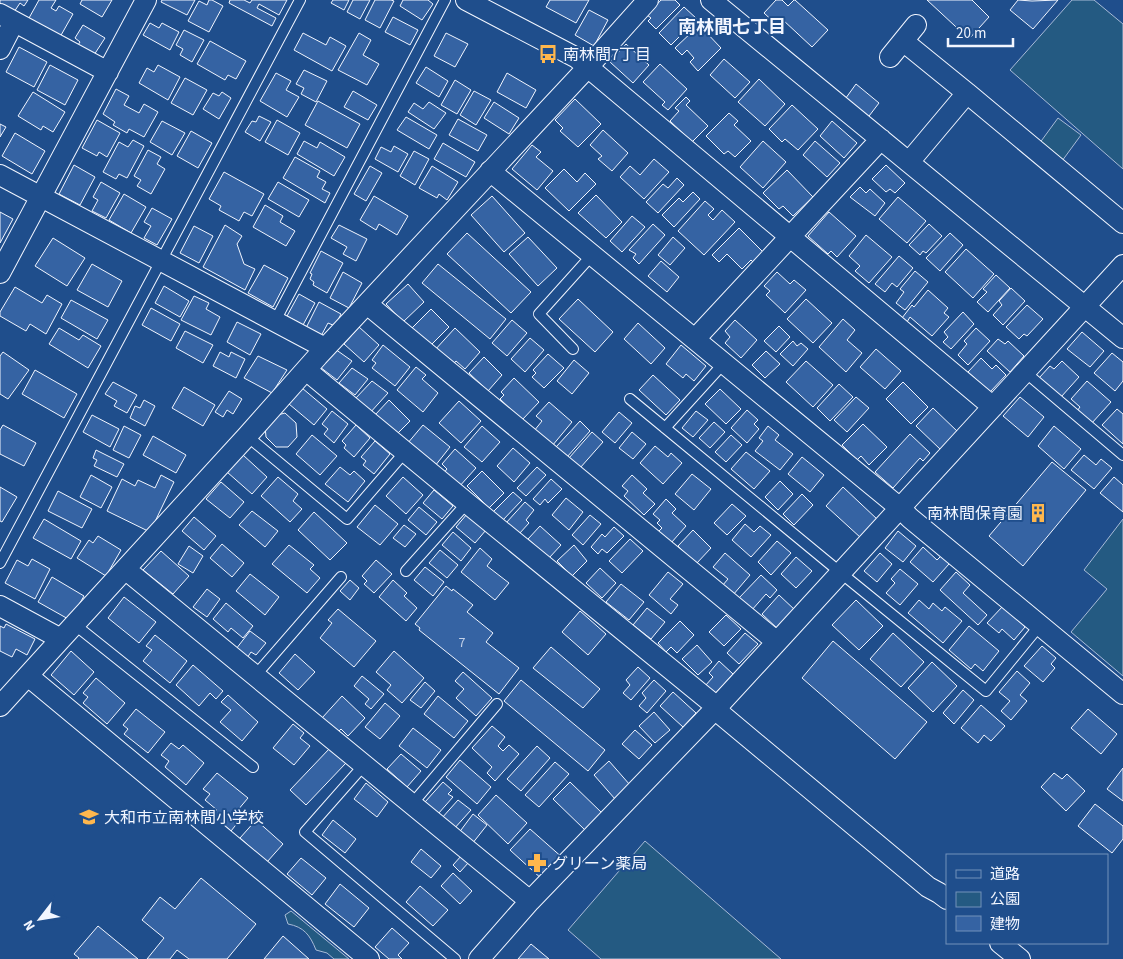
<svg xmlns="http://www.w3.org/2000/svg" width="1123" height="959" font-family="'Source Sans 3','Noto Sans JP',sans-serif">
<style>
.green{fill:#245a82;stroke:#a8bbd7}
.building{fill:#3563a3;stroke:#f2f6ff}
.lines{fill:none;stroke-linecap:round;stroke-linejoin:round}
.service-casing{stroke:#f2f6ff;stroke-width:12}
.minor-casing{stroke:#f2f6ff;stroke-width:22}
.service{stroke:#1f4e8c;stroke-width:10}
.minor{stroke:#1f4e8c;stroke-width:20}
.labels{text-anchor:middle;stroke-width:4;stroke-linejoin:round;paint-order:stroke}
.number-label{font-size:14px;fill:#c3d1e8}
.poi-label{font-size:16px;fill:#f2f6ff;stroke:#1f4e8c;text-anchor:start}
.neighbourhood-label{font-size:18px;font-weight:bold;fill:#f2f6ff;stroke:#1f4e8c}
</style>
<rect width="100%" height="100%" fill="#1f4e8c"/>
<path class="green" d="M1072,0H1094L1123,24V169L1010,70Z
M1058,118L1081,135L1062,161L1039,144Z
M1123,519V676L1071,632L1107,589L1084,570Z
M645,841L781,959H601L568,930Z
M291,911L349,959H334L327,953L316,950C310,935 304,927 288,924L285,915Z"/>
<path class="building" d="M0,0H28L24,6L20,3L14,12L0,4Z
M39,0H56L51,8L56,11L59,6L73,14L60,37L29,18Z
M82,0H112L102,17L80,4Z
M162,0H195L187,15L161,2Z
M209,0H212L223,6L209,32L188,21L199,1L207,5Z
M230,0H244L250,3L252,0H287L279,15L259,4L257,8L276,18L272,26L229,3Z
M333,0H349L344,10L331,3Z
M353,0H370L360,19L347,12Z
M375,0H391L394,1L380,28L365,20Z
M403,0H428L433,4L422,20L400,6Z
M550,0H589L576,23L546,7Z
M661,0H675L680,5L656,29L648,21L651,18L647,15Z
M776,0H782L788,6L794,0H795L828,30L812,47L783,20L778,26L764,13Z
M927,0H972L989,17L969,39Z
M1018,0L1032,1L1058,0L1033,29L1010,10Z
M684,7L697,19L671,45L659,33Z
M589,10L608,20L594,46L575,35Z
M393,17L418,30L410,45L385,32Z
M150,23L159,28L162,23L179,32L170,50L143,35Z
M83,25L105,38L94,55L78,45L80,42L75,38Z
M703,29L721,48L698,71L690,62L694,58L687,50L682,55L675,48L694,30L699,33Z
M184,30L204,40L192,62L180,55L183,49L176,45Z
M303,33L326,45L330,37L346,46L332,71L294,50Z
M359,33L371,40L363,55L379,64L367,85L338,70Z
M446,33L468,44L455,67L434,56Z
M210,41L246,61L236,79L228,75L225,80L197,64Z
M626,44L649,65L633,83L610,62Z
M19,47L47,62L34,87L6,72Z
M724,59L750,82L735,98L710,75Z
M660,64L687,89L668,110L662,105L665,102L643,82Z
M50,65L78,80L65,105L37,90Z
M158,65L180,77L168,100L139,83L147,68L154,72Z
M426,67L448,81L439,97L416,83Z
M304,70L327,81L316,102L301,94L304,88L296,84Z
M276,73L291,81L286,90L299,97L287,117L260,101Z
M507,73L536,90L526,108L497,92Z
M185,78L207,90L193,115L171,103Z
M759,79L785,104L765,126L738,102Z
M455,80L471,90L457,114L441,105Z
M856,84L879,103L866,120L843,102Z
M116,89L129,96L124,105L139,113L144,104L158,112L144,137L129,129L127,133L113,125L115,122L103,114Z
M353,91L377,105L368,120L344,107Z
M474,91L491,100L476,125L460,115Z
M33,92L65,112L53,132L43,126L41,130L18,116Z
M222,92L231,98L219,119L203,109L213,93L219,96Z
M686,97L690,101L686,105L708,126L692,142L670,121L679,111L675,108Z
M575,99L601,124L578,147L560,131L563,128L555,120Z
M318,101L360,124L347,148L305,125Z
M429,102L446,113L434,129L408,112L414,103L423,109Z
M494,102L519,118L509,134L484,118Z
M792,105L818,129L798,150L785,139L782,142L769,129Z
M729,113L738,121L734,125L751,141L735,157L728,151L724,154L706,136Z
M259,116L271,122L260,141L245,132L252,121L256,122Z
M406,117L437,135L429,149L397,130Z
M458,119L487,135L478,151L449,135Z
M97,120L120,133L107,157L99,152L97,156L82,148Z
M277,120L300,133L288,155L265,142Z
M162,121L185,133L172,155L150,142Z
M832,121L857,143L844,158L820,136Z
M0,124L6,127L0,137Z
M603,130L628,153L612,171L598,159L602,156L590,145Z
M191,131L212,143L198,168L177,156Z
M15,133L45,151L32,174L2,156Z
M133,140L144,146L127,178L119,174L116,179L103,172L119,142L128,147Z
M304,141L317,148L320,142L345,157L334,176L297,154Z
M763,141L786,162L763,188L740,167Z
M815,141L840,163L827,177L803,155Z
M443,143L475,162L466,177L434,159Z
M532,145L541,152L536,157L553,171L537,190L512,169Z
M394,146L408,154L398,172L375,159L381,147L391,152Z
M148,150L161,157L157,164L165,169L151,194L137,186L141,180L134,176Z
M414,151L429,159L415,185L400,176Z
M295,157L320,171L317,177L326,182L322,189L330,193L325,203L283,178Z
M654,159L669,172L644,199L620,177L630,166L640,175Z
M74,165L95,177L80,205L59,194Z
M886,165L905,183L895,193L890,189L886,192L872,179Z
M370,166L382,173L366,201L354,194Z
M432,166L458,182L447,200L439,194L437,198L419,188Z
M564,169L577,182L585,173L596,184L569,211L545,188Z
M787,170L813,197L793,216L783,206L779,209L763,193Z
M224,172L264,194L252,216L244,212L239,221L219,210L221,206L209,199Z
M677,178L684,185L658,213L646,202L663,184L668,188Z
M101,182L120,193L106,218L92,211L98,200L93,197Z
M278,182L309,200L299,217L268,199Z
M860,187L866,193L870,189L885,203L875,216L850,197Z
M693,192L700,199L674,227L662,215L679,198L683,202Z
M124,194L146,207L131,233L109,220Z
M596,195L622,222L606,238L578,213Z
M374,196L408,216L397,235L379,224L376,230L360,220Z
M492,196L525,233L504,252L471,215Z
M898,197L926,221L907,243L879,219Z
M705,201L714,209L708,215L713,220L722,210L735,222L704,255L678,231Z
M265,205L283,216L280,222L295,231L286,246L253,227Z
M152,208L172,219L157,245L144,238L151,226L144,222Z
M0,212L13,219L0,243Z
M829,212L856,236L837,257L831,251L828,254L808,236Z
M632,216L645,227L622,252L610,241Z
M653,224L665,235L639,264L633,258L636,254L629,250Z
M929,224L942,236L926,253L923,251L920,255L909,245Z
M225,225L242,236L237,244L244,264L255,269L245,290L203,267Z
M339,225L367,239L356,261L343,254L347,247L331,238Z
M194,226L213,236L199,263L180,253Z
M739,228L764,253L754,263L751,260L742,269L727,254L719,262L712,255Z
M467,233L531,292L511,313L447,254Z
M950,233L963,245L940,271L926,258Z
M866,235L892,257L869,283L855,271L860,266L849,256Z
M528,237L557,268L538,286L509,254Z
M673,237L685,248L670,265L658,255Z
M53,238L85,258L67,286L35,266Z
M966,249L994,274L973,298L945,272Z
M321,251L343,263L327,293L313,285L314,282L310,279L312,274L310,273Z
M899,256L913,268L897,287L892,283L885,292L875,284Z
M661,261L679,277L667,292L648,276Z
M92,264L122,281L108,307L77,290Z
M438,264L506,319L490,339L422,283Z
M264,265L288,278L273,307L248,293Z
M915,271L928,282L905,310L896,303L904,292L900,289Z
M343,272L362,283L349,308L330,298Z
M777,272L790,284L794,280L806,290L785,313L766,295L770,291L764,286Z
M996,275L1010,288L988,312L977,302L987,292L983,289Z
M408,284L424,302L403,322L386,304Z
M164,286L189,301L180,317L155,303Z
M15,287L42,303L47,295L62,304L46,334L30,324L26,331L0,316V312Z
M1011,288L1025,301L1003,325L993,315L1002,305L999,301Z
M928,290L948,308L944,313L949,317L932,336L910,317L907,322L902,318L912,305L914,307Z
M299,294L315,303L303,325L287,316Z
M194,296L209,303L206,309L220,317L211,335L181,320Z
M578,299L613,332L595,352L559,319Z
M806,299L832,323L813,343L787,319Z
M71,300L108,320L97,339L61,318Z
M319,302L341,314L335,326L328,323L321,336L306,328Z
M1027,305L1043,319L1027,336L1024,334L1019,339L1006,327Z
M151,308L180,324L171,341L142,325Z
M431,309L449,327L429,347L411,329Z
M963,312L974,324L951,349L943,342L948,337L944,332Z
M843,319L855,330L847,340L862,353L846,372L819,347Z
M512,320L527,333L507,356L492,343Z
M735,320L757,340L741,358L725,343L730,337L725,331Z
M237,322L261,334L250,355L227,342Z
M638,323L665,348L651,364L624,339Z
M779,326L790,337L776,352L764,341Z
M359,327L379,345L364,362L344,344Z
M59,328L79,340L83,335L101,346L88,368L49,344Z
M455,328L480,352L465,369L456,361L451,367L434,351Z
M976,328L990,341L968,365L958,355L967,344L964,341Z
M185,331L213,345L203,363L176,348Z
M1082,332L1104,351L1090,367L1067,349Z
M530,338L544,350L525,372L511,359Z
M998,339L1005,344L1008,341L1024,356L1010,372L987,351Z
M793,341L797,346L801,343L808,349L793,366L780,354Z
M383,345L410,367L395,386L372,368L376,363L372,360Z
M681,345L706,366L694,381L686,374L683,378L666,364Z
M335,349L352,361L337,380L320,367Z
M876,349L901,371L885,389L860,367Z
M766,351L780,364L765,378L752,365Z
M3,352L29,370L8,399L0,394V356Z
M220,352L229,357L231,352L245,359L236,378L213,366Z
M1112,353L1123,362V381L1115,391L1094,373Z
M548,354L564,368L544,388L532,377L536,373L533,370Z
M258,356L287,370L272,393L244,378Z
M484,357L502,375L488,391L469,373Z
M981,358L992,369L996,365L1006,375L990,392L968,372Z
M574,360L589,373L572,394L557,381Z
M806,361L833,385L813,407L786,382Z
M1062,361L1079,377L1061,397L1039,378L1050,366L1054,369Z
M416,367L426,375L422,379L438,393L423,412L397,390Z
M352,368L368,379L355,395L339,383Z
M35,370L77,394L64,418L22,394Z
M653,375L680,400L666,415L639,390Z
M514,378L539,402L522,420L500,399L504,395L501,392Z
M372,381L388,393L369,414L354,400Z
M1087,381L1111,402L1091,424L1077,411L1080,407L1071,399Z
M113,382L137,395L127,413L114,406L117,401L105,394Z
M903,382L928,407L911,424L886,399Z
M839,384L853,397L830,421L817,408Z
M184,387L215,405L203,426L172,408Z
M302,388L327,409L314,425L289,404Z
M720,389L741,409L726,424L705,404Z
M229,391L242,399L233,414L227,410L223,417L215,412Z
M856,397L869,408L847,432L834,420Z
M1020,397L1044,417L1028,437L1003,416Z
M144,400L155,406L145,426L130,418L135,406L140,408Z
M389,400L410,421L395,436L375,415Z
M459,401L481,421L461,443L439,423Z
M549,402L572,422L552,446L534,431L542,421L536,416Z
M933,408L958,432L941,450L916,426Z
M1117,409L1123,414V444L1102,425Z
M747,410L758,420L754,424L759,429L747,443L731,428Z
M332,411L348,424L334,443L324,434L328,429L322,424Z
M696,411L708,420L693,437L682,428Z
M619,412L632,423L615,443L602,432Z
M285,413L296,423L297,437L288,447H276L266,437L265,426L274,416Z
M92,415L119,429L110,447L83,432Z
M580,421L590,431L567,457L556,447Z
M714,422L725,432L710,448L699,438Z
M863,424L887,447L869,465L861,456L857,460L842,445Z
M3,425L36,443L24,466L0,454V430Z
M356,425L370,438L354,457L344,448L346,445L342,441Z
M423,425L450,447L435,466L407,444Z
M124,426L141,435L129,458L113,450Z
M482,426L500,442L482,462L464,447Z
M768,426L779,435L775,440L793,454L780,470L755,451L763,441L759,438Z
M1054,426L1081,449L1064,469L1038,446Z
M592,432L603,442L580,468L569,458Z
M632,432L646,444L633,459L619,448Z
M910,434L930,453L923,461L920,458L893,488L875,472Z
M312,435L337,456L320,475L296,454Z
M731,435L742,445L726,462L715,452Z
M153,436L186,455L176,473L143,455Z
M375,441L390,454L374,474L363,465L366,461L361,457Z
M655,446L668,457L671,453L682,463L663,484L640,463Z
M513,448L530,463L514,482L497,466Z
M455,449L476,468L458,488L442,475L447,469L442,464Z
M96,450L124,464L117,477L94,466L97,460L93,458Z
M746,452L770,471L754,489L731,469Z
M243,455L267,477L252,494L227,472Z
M1084,455L1096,465L1101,459L1112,468L1094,489L1071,470Z
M802,457L824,475L810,492L788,474Z
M1052,462L1086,490L1023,566L989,536Z
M340,467L350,475L354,471L365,481L348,502L325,484Z
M537,467L546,475L526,496L517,488Z
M482,471L504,493L489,508L467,486Z
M692,474L711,489L694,510L675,494Z
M91,475L112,487L101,508L80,497Z
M161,475L174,482L150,532L107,511L122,479L135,486L138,480L155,488Z
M632,475L647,489L643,493L655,504L644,515L624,496L628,491L622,486Z
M278,477L298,494L293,501L302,509L290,522L261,496Z
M403,477L423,495L406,514L386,496Z
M1114,477L1123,485V512L1100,493Z
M551,479L562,489L548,503L545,499L540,505L533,499Z
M780,481L793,494L778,510L765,497Z
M221,482L244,502L230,518L206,499Z
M0,487L17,497L2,522L0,521Z
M843,487L878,520L861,538L826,506Z
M434,490L453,506L442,519L423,503Z
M58,491L92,509L82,528L48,511Z
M513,492L522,500L502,521L493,512Z
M802,494L813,505L794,525L783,514Z
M566,498L583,512L569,530L552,515Z
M666,499L676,509L672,513L686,526L671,543L658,532L662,528L657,523L660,520L653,514Z
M525,502L534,510L526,520L529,523L519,534L506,523Z
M732,504L746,516L727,535L714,523Z
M375,505L398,524L380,545L357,527Z
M419,507L437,522L426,535L408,520Z
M252,511L278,531L265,547L239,525Z
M314,512L347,543L330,560L298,530Z
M467,514L486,530L475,543L456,527Z
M590,515L601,524L583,545L572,535Z
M194,517L216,536L204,550L182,531Z
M44,519L81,541L71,559L33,538Z
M745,524L754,532L760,526L771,535L751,557L732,540Z
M404,525L416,534L405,547L393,538Z
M540,526L561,545L549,558L528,539Z
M614,527L624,536L607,553L602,549L598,554L591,547L602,534L605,537Z
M693,530L711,548L696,564L678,546Z
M898,531L916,546L903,562L885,548Z
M453,532L471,548L461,561L442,545Z
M98,536L121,550L106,576L77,558L89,540L93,543Z
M630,539L643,551L622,573L609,561Z
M777,541L791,553L771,575L758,562Z
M222,544L244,563L232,577L210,558Z
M289,545L314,565L310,569L320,578L307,593L272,564Z
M574,545L587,561L572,576L557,561Z
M189,546L203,556L193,573L178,564Z
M923,547L937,560L941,556L949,564L933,582L910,562Z
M480,548L492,559L487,566L509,583L495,600L461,572Z
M440,550L458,565L447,578L429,563Z
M161,551L189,576L173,594L143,570Z
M725,553L750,575L733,595L722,586L728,579L713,567Z
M880,553L892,564L877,582L864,571Z
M796,557L812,571L796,588L781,574Z
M32,559L50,569L35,599L5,583L17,560L28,566Z
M376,560L392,574L374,593L364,584L367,581L362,576Z
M425,567L444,582L433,596L414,580Z
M600,568L616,583L602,598L586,583Z
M900,569L918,584L900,605L886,593L895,583L891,579Z
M668,572L683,584L670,599L678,605L671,614L649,595Z
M956,572L970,585L963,593L987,615L978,625L940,590Z
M250,574L279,597L265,615L236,591Z
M761,575L777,590L770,598L766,594L751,611L738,599Z
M52,577L84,596L70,620L38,602Z
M350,580L359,588L350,600L340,591Z
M393,580L407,593L404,596L417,608L406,621L379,597Z
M621,584L644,602L629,620L606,602Z
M446,586L452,591L453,589L473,605L467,612L493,633L486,642L519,668L499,694L419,630L420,628L415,624Z
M207,589L220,599L207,617L193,607Z
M779,595L796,611L779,630L762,614Z
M124,597L156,622L139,643L108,618Z
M856,600L883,626L859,650L832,625Z
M919,600L929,609L933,603L942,611L945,607L962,621L943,643L908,613Z
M226,603L253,626L243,638L231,628L228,632L213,619Z
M1003,606L1025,627L1014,640L1002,629L999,633L987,623Z
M647,608L665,622L651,639L633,625Z
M338,609L376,641L354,667L320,638L332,623L328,620Z
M580,611L606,634L588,655L562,632Z
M726,615L741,629L724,646L709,632Z
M680,621L694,635L677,653L671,647L666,652L658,643Z
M6,624L35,639L27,655L16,649L12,657L0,651V626L4,628Z
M969,626L999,651L983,671L975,664L971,669L949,650Z
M250,631L266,643L256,655L251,652L247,658L236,649Z
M745,633L758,644L739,664L727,653Z
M893,633L924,662L901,687L870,659Z
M155,635L187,661L170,683L143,661L152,650L146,646Z
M833,641L927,722L895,759L802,678Z
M697,645L712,662L698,675L682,659Z
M1042,646L1056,658L1051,664L1055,668L1043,682L1024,666Z
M551,647L600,689L583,708L533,668Z
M71,651L94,672L74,695L51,675Z
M394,651L424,678L402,703L387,690L391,685L376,672Z
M295,654L315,672L298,690L279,673Z
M719,661L733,674L715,694L705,686L713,677L709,673Z
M932,662L957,686L933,712L908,688Z
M193,665L223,691L216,699L210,693L199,706L176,685Z
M638,667L650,678L631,700L623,693L630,685L626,680Z
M1017,671L1030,683L1020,695L1027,701L1011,720L1001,711L1010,701L999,692Z
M463,672L492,698L476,716L456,698L464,689L455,681Z
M362,676L384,694L371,709L365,704L369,699L354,686Z
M96,678L125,703L107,724L83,703L88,697L83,693Z
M521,680L605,750L588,771L504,701Z
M654,680L666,691L647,713L639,706L646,698L642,693Z
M425,682L435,691L421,708L410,700Z
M963,690L974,700L954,724L943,713Z
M673,692L696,713L683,727L660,706Z
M228,695L258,722L242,741L220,722L231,710L221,702Z
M342,696L365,718L348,736L341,729L337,733L322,718Z
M438,696L468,721L454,738L424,714Z
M385,703L400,716L380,739L365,727Z
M981,705L1005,726L991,741L984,735L978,743L961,728Z
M136,709L165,732L148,753L124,734L128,729L123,725Z
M1088,709L1117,734L1101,754L1071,728Z
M654,712L670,730L655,743L639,726Z
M293,724L304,733L300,738L310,746L294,765L273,748Z
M492,726L505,737L498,746L503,751L509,745L519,754L495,781L487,773L492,767L472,748Z
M413,728L441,750L427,768L399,746Z
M635,730L652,745L639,759L622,744Z
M171,743L179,749L183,745L204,763L186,785L165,767L169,761L161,755Z
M537,746L550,758L521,791L507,779Z
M330,748L346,763L306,805L290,790Z
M401,754L421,771L407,787L387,769Z
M460,760L491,787L477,804L446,777Z
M609,761L630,785L615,799L594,775Z
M555,762L569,774L539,807L525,795Z
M1123,768V801L1107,789Z
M217,773L248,798L232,817L239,821L231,831L212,815L217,810L205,800L210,794L203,789Z
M1054,773L1062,779L1067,774L1085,791L1066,811L1041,787Z
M443,782L452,790L448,794L453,797L438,814L425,802Z
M570,782L602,813L585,830L553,799Z
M366,783L388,802L377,817L354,799Z
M496,795L527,823L508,844L478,815Z
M458,800L471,810L453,830L441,819Z
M1095,804L1123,826V839L1112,853L1078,826Z
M473,814L487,825L472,844L458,834Z
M256,820L283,844L267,862L240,838Z
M333,820L356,839L345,853L322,835Z
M530,829L564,859L544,881L510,850Z
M421,849L441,866L431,878L411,862Z
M462,855L469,862L460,872L453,865Z
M301,858L326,878L312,895L287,874Z
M453,873L472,891L460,904L441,886Z
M201,878L256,924L227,959H189L177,950L170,959H147L164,938L142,920L160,897L175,909Z
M340,884L369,908L354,927L325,904Z
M420,886L448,910L433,926L406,902Z
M98,926L138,959H78L79,958L74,954Z
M392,928L409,943L398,955L402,959H389L375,947Z
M283,936L309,959H264Z
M531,944L549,959H518Z"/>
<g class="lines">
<g class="service-casing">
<path id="service" d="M275,321L445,0
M573,349L539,314L592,255
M1025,372L1123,455
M630,399L841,573L986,691L1040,625
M665,428L724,363
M247,436L347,519L405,452
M0,563L300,0
M406,571L467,503
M74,624L253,767
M255,676L341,577
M364,765L305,832L455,959
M412,804L497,704"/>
</g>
<g class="minor-casing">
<path id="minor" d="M466,0L577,58L993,407
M711,0L1123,338
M0,14L108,72
M903,41L967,93
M0,49L14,22
M890,57L916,25
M909,162L967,93L1123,223
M490,171L900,508L910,518L1123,694
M0,175L325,348
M0,273L146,0
M367,304L777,642
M695,339L881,139
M306,370L467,503L717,707L723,716L928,887L939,893L947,899
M125,569L530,901
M0,606L61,639
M28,676L369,959
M0,706L61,639L247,436L318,356L588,67L648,0
M1000,943L1020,959
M479,959L530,901L717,707L777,642L1123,265"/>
</g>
<use href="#service" class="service"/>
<use href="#minor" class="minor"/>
</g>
<defs>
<g id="bus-bare" transform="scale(1.5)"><path d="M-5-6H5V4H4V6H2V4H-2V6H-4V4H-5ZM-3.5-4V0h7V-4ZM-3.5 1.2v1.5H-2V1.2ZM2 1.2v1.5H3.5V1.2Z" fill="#ffb74d" stroke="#1f4e8c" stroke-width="2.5" paint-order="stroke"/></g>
<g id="building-bare" transform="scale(1.5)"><path d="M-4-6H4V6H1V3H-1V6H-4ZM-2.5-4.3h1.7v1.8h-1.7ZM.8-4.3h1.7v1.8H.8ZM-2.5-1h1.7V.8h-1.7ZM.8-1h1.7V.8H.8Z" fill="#ffb74d" stroke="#1f4e8c" stroke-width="2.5" paint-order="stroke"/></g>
<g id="school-bare" transform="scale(1.5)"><path d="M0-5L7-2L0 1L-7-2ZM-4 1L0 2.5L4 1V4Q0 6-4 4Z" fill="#ffb74d" stroke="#1f4e8c" stroke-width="2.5" paint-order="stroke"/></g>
<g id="pharmacy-bare" transform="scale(1.5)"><path d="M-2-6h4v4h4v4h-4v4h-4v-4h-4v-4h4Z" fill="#ffb74d" stroke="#1f4e8c" stroke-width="2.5" paint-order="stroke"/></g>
</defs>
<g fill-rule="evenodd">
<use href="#bus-bare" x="548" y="54"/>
<use href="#building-bare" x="1038" y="513"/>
<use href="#school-bare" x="89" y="817"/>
<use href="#pharmacy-bare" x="537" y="863"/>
</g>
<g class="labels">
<g class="number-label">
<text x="462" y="647">7</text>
</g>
<g class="poi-label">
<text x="563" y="60">南林間7丁目</text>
<text x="1023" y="519" text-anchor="end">南林間保育園</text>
<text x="104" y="823">大和市立南林間小学校</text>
<text x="552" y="869">グリーン薬局</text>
</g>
<g class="neighbourhood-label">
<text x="732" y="33">南林間七丁目</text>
</g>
</g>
<rect x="946" y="854" width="162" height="90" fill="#1f4e8c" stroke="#7391ba"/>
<rect x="956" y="870" width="25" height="8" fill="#1f4e8c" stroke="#7391ba"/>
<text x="990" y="879" font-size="15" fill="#f2f6ff">道路</text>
<rect x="956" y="892" width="25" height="15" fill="#245a82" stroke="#7391ba"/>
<text x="990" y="904" font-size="15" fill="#f2f6ff">公園</text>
<rect x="956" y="916" width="25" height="15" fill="#3563a3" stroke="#7391ba"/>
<text x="990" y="929" font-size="15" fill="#f2f6ff">建物</text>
<g transform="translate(40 919) rotate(239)" stroke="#1f4e8c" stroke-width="4" paint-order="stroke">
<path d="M0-4L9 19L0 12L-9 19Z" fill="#f2f6ff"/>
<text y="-8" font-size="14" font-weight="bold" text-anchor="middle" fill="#f2f6ff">N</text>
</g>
<path d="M948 38v8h65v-8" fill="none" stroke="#f2f6ff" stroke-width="2.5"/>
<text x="956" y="38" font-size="15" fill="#f2f6ff" stroke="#1f4e8c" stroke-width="4" paint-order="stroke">20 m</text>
</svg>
